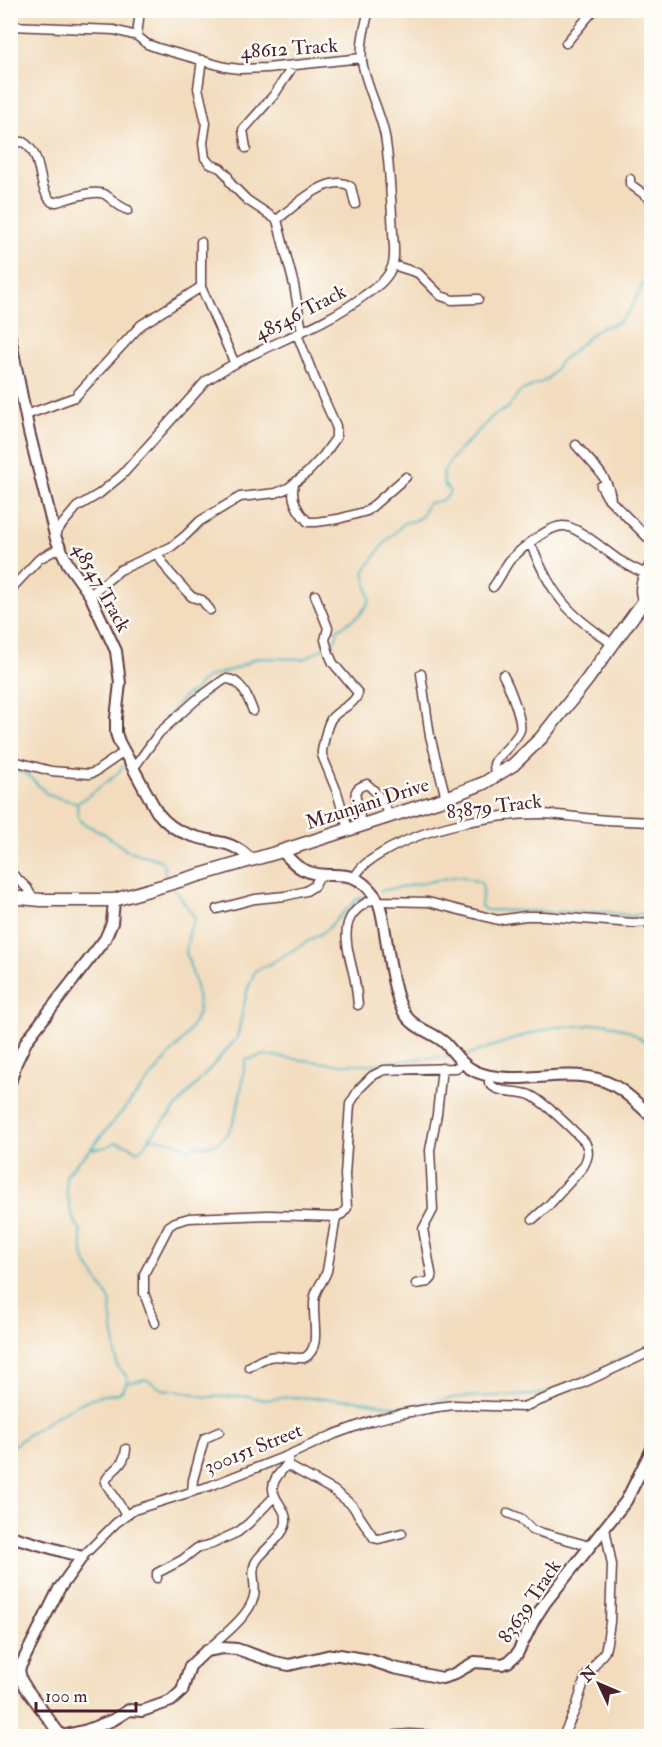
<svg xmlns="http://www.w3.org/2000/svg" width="662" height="1747" font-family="'IM FELL Double Pica',serif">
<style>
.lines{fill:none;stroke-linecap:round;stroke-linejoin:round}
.stream{stroke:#42b0be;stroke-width:2}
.minor-casing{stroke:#633b41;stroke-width:11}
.tertiary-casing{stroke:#633b41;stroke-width:14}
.secondary-casing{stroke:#633b41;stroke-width:15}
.minor{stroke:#fff;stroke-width:8}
.tertiary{stroke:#fff;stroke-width:10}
.secondary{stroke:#fff;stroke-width:12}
.labels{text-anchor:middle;stroke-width:5;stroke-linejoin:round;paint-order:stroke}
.street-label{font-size:20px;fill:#4a1f2b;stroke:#fdfcf7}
</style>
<rect width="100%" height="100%" fill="#fdfcf7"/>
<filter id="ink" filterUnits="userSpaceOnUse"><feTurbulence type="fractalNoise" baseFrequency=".0167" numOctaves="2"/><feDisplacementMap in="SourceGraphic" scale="12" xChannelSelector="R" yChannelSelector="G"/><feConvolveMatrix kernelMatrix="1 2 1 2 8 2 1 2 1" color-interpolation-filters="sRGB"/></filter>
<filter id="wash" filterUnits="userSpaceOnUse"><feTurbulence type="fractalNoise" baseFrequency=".008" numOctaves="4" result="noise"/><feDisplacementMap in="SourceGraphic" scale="24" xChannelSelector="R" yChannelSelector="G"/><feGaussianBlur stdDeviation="1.35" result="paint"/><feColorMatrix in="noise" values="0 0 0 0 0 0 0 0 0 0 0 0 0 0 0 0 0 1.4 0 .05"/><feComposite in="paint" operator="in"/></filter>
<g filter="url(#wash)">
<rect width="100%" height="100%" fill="#f2dcbd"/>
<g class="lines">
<path class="stream" d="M329,644H332L337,636V630L360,615L370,600L364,572L383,545L404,523L413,521L421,517L428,503C438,501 446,502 450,491L444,485L443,472L454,456L493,416L508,408L519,392L548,379L560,362L599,328L617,323L629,312L652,267
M156,731L180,701L186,695L194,691L200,683L208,677L237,668L256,658L305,659L323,648
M134,760L149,740
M10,769L27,774L48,795L77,803L78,816L81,822L106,835L126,850L160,860L164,865L165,873L168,880
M78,803L116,775L124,765
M380,891L459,876L480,882L483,887L481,906L486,910L551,912
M555,912H607L632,916L652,911
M464,1056L523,1036L555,1027L580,1026L606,1023L629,1031L652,1046
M150,1137L237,1038L247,991L255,971L268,965L325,931L356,900L368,895
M91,1148L186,1036L199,1012L196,986L186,952L189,932L195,918L173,887
M127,1383L146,1379L162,1389L182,1391L206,1397L249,1396L264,1400L289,1397L355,1400L401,1407L459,1397L535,1395L561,1389L652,1344
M10,1448C34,1430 68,1406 96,1397C112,1391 122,1401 128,1378L117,1366L110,1300L84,1259L80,1229L72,1216L66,1190V1174L91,1149L107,1147L116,1142L128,1145L137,1151L142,1148L150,1138C165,1137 175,1143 189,1149L196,1145C241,1154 239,1088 246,1060L264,1055L334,1064H383L404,1060L441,1057L450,1058"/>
</g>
</g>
<g filter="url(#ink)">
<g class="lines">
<g class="minor-casing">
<path id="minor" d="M10,26L114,30L137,36L147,44L158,48L225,67L239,69L267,68L362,58
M137,36L140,10
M566,43L594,10
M202,60L198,88L206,123L203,143L205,158L210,164L220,168L227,175L231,184L247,200L277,220L294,285L302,331
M10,142H23C44,154 36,187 52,202H57C68,199 93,189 104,194C113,199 118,207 128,210
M246,148L243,130L274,95L293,66
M630,179V184L652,200
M277,220C293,207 330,171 351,187L355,204
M201,242V287L235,364
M393,265L418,273L441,296L447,298L452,300L478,299
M26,415L75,397L141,325L201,287
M576,445C590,462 611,478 611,501L652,542
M294,484C290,499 297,511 308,522H316L338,519L367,511L406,477
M601,486L607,497L611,501
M55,533L77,507L99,494L122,475L206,381C256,346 317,332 365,295C375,288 386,281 391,269C395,262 394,255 394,247C391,210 391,172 385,136C380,110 366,87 362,61C360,44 365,26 369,10
M530,543C539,563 548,584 562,601C575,618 595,631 612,644
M157,554L169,572L187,592L192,597L202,600L210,610
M493,587C499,580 505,566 510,560C521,549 549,525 564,526C577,526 607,552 619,560C627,565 635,569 644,573
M10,590L39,559L59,548
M90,595L120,570L171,547L186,535L200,521L240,497L276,493L288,488L308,472L323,456L336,438V426L314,377L297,334
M315,595L328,628L325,640L329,654L333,663L358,693C355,705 338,709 331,719C326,727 324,741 322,751V755L337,792L348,829
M643,601C636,589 643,572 652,563
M421,674L430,736L446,798
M10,760L51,771L89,774L95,772L124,752
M133,769L159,733L196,700L225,679C241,678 248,698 253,711
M495,777L494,764L496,760C502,753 518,738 520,730C523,720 508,684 503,675
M360,826C360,820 360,815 359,809C356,797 350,789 367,784C377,792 385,804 389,816
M10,872L27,888L33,899
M355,877C361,865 372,859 382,853C425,827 491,814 541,814C560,814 578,818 596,819C615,821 633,821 652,822
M378,901L428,902L498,920L526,916H543L633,923L652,922
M217,909L255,899L285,896L306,891L314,886L321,874
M358,1005C357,994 356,983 353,972C345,939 337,912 377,898
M489,1075V1083C499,1095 516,1089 530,1095C545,1102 572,1129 585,1142C590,1152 588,1158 583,1167L549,1205L533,1219
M416,1284L428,1282L432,1278L423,1229L433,1210L430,1150L437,1114L442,1068
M155,1323L144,1293V1274L169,1226L175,1222L189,1218L269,1215L336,1217L342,1214L347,1208L345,1175L350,1104L359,1089L372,1076L384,1070L456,1068L463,1064
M249,1367C277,1349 276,1359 304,1358C324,1348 310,1315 315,1296C317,1287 324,1280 327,1271L336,1217
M644,1464L652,1492
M287,1465L333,1490L352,1505L374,1538L379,1539L402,1533
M192,1492L193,1480L203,1443L205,1438L219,1432
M508,1513L520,1518L532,1530L590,1546
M126,1515L105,1482C111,1468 125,1467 126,1449
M82,1557L116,1523L134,1510L210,1486L289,1455L335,1434L371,1421L399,1414L438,1407L454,1405L523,1407L570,1389L652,1351
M157,1578V1573L182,1560L197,1548L212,1544L238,1532L249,1523L275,1496
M206,1651C220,1638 250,1616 254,1596C257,1584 249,1571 257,1560C264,1549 287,1534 286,1520C286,1508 272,1499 273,1487C274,1473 290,1468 289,1455
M386,1736L410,1734
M406,1736L410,1734L443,1736
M563,1736L576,1708L585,1678L605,1651L607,1642L610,1622L612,1565L605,1528"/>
</g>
<g class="tertiary-casing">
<path id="tertiary" d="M10,337L29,432L56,539L68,564L90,595L116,651L120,683L116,718V733L119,742L157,812C165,822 174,830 187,834C212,844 232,838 251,860
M282,851C288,857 294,865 302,869C331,884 349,861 375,896C381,904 382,916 384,926C388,949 393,997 405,1014C414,1029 433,1032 445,1043C454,1052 460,1063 471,1069C484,1077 500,1078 515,1078C547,1078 583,1069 613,1085C628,1093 640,1106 652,1117
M10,1083L16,1063L27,1040L105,939L112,923L114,900
M10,1536L82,1557L59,1589L19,1669L21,1680L26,1688L61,1736
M62,1736L87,1730L113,1720L129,1710L142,1711L171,1701L182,1691L190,1666L206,1651L223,1648L237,1649L275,1662L289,1665L331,1655H339L370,1660L394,1668L442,1678L452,1675L475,1662L502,1664L508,1662L517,1654L534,1620L545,1603L626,1501L652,1449"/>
</g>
<g class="secondary-casing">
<path id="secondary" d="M10,897L41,900H114L282,851L446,798L484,783L513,765L541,738L587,680L652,590"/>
</g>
<use href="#minor" class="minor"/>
<use href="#tertiary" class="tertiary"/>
<use href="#secondary" class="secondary"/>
</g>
</g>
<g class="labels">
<g class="street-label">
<text transform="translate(289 48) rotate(-4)" y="7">48612 Track</text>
<text transform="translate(300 312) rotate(-27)" y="7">48546 Track</text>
<text transform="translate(102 587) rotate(61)" y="7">48547 Track</text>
<text transform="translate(367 803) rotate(-18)" y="7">Mzunjani Drive</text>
<text transform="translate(494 806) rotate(-7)" y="7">83879 Track</text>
<text transform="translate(253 1448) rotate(-22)" y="7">300151 Street</text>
<text transform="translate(529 1601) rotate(-56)" y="7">83639 Track</text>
</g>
</g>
<rect width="662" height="1747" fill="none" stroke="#fdfcf7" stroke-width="36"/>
<g transform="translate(599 1684) rotate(314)" stroke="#fdfcf7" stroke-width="4.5" paint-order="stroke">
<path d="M0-4.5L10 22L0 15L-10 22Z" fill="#4a1f2b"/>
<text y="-9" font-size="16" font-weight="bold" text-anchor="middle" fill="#4a1f2b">N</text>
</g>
<path d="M36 1702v9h100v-9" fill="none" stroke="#4a1f2b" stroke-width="3"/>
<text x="45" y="1702" font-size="18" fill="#4a1f2b" stroke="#fdfcf7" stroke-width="4.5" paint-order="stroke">100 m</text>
</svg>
